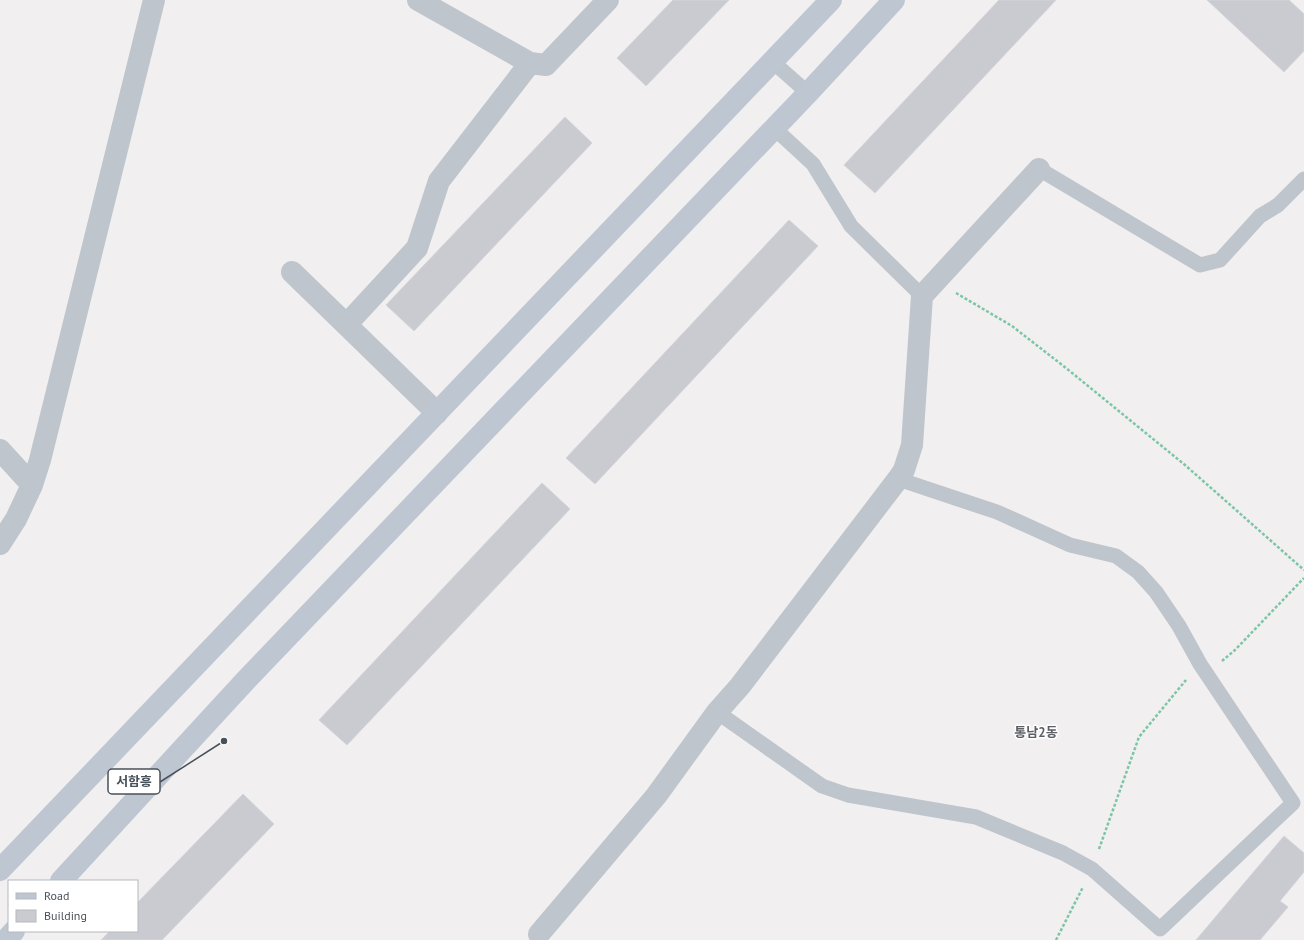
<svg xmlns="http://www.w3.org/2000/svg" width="1304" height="940" font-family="'PT Sans','Noto Sans KR',sans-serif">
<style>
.building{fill:#c9cbd1;stroke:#d3d5da}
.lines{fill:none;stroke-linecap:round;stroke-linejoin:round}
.path{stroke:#7bc6a5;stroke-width:2.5;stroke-dasharray:3 2;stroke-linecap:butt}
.lane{stroke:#bec5cc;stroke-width:15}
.street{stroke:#bec5cc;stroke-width:22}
.secondary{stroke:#bec6d1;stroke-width:22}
.labels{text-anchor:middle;stroke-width:3;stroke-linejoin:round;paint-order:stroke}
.neighbourhood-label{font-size:13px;font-weight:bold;fill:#5c5f63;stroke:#fff}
.leader{fill:none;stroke:#48515a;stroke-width:1.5}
.callout-dot{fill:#48515a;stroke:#fff;stroke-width:1.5}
.callout{fill:#fff;stroke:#48515a;stroke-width:1.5}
.callout-label{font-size:13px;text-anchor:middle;font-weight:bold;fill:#48515a}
</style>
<rect width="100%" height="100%" fill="#f1efef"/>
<path class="building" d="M673,0H729L646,86L617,58Z
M999,0H1056L875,193L844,165Z
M1207,0H1289L1304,14V51L1284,72Z
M565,117L592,143L414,331L386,305Z
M789,220L818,246L595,484L566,458Z
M542,483L570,509L347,745L319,720Z
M243,794L274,824L162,940H101L110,931H137V903Z
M1284,836L1304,853V872L1280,901L1288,907L1260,940H1196Z"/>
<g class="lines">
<path class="path" d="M956,293L1012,326L1066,368L1185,465L1304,570
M1222,661L1235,650L1304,578
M1099,849L1139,737L1186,680
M1056,940L1083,887"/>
<path class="lane" d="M773,62L808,93
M774,128L813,164L851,226L922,296
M1039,169L1200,265L1220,260L1260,216L1278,205L1304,179
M717,712L822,786L848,795L976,817L1063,853L1092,869L1160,929L1293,803L1200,664L1179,626L1156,592L1138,572L1116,556L1070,545L997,512L898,479"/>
<path class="street" d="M418,0L530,63
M292,272L437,413
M347,324L417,248L439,181L530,63L546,65L608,0
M0,450L32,485
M0,544L16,519L32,485L40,460L154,0
M539,934L656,796L717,712L740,686L898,479L904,470L912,445L922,296L1039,169"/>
<path class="secondary" d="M0,870L831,0
M61,881L247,679L808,93L894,0
M6,940L14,931"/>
</g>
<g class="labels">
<g class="neighbourhood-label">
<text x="1036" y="737">통남2동</text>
</g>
</g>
<path class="leader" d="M224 741L160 782"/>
<circle class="callout-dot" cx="224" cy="741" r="4"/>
<rect class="callout" x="108" y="769" width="52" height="25" rx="4"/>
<g class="callout-label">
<text x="134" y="786">서함흥</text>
</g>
<rect x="8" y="880" width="130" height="52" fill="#ffffff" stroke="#b6b9bd"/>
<rect x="16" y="893" width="20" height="6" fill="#bec6d1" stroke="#b6b9bd"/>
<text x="44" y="900" font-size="12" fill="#48515a">Road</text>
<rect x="16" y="910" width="20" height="12" fill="#c9cbd1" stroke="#b6b9bd"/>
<text x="44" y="920" font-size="12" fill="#48515a">Building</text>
</svg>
